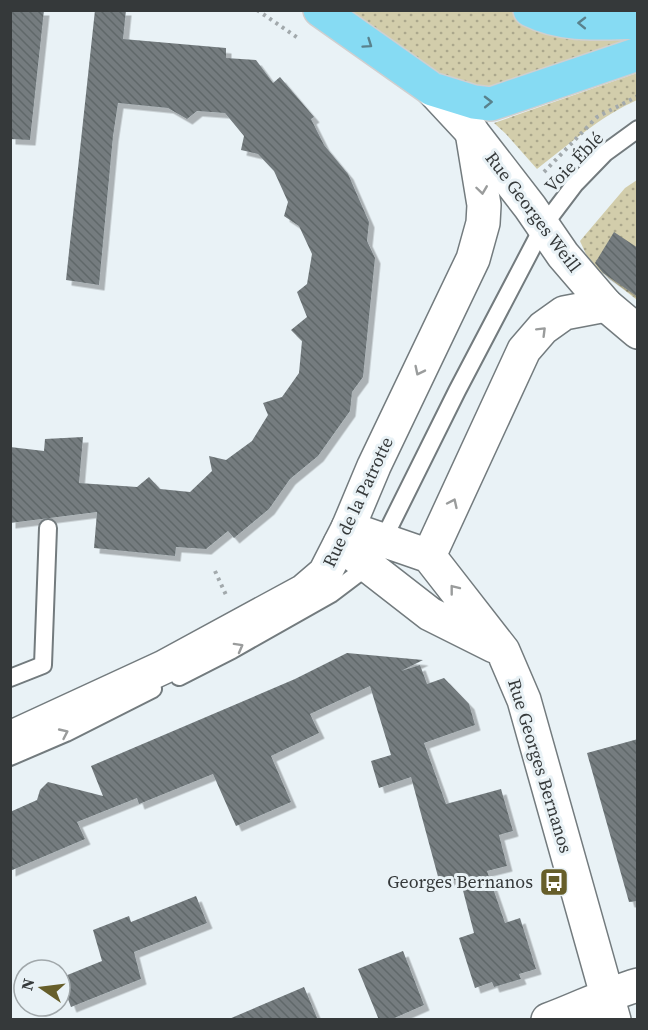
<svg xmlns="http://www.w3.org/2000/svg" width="648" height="1030" font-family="'Source Serif 4',serif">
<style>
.grass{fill:url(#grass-dots)}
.building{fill:url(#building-back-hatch);filter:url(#shadow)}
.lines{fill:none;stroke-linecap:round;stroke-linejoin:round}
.service-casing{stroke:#737b7e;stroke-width:20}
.minor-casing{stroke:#737b7e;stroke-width:36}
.tertiary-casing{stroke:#737b7e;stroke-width:36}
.secondary-casing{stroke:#737b7e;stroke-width:36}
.primary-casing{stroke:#cfcfd0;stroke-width:36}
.path{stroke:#a2a9ac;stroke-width:4;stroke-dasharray:3 4.5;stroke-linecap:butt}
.service{stroke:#fff;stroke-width:16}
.minor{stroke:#fff;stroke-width:33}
.tertiary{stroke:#fff;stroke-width:33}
.secondary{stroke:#fff;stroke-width:33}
.primary{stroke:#86dbf3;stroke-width:33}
.oneway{stroke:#59828d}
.oneway2{stroke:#9a9c9c}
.labels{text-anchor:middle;stroke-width:6;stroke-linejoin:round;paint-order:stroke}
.street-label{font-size:18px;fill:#35393a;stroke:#e9f2f6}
.poi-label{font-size:18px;fill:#35393a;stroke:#e9f2f6;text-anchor:end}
</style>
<defs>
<pattern id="grass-dots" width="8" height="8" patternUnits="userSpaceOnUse" patternTransform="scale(1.5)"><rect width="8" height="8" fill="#d2cdab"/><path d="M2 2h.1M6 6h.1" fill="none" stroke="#aba78c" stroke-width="1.8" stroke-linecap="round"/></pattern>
<pattern id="building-back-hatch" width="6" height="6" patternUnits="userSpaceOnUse" patternTransform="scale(1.5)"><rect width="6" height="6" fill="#747c7f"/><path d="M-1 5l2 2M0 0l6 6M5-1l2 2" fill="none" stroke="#606769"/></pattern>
<filter id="shadow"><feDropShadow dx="5.5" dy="5.5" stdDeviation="0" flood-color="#0004"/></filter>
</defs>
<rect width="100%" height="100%" fill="#e9f2f6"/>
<path class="grass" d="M320,11H609L606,23L634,56L491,104Z
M637,73V100C601,116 569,144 537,169L506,134L494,123Z
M637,180V300L590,263L580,241L625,188Z"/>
<path class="building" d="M10,10H44L30,140L10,139Z
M95,10H126L123,39L226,48V58L256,60L273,83L280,77L314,117L311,119L324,145L348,174L369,222L367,241L375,258L363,377L352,392L350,411L318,456L290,479L269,509L234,538L228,531L206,549L176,547L175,556L94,548L97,512L10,523V447L44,451L45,439L83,437L79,483L137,487L149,477L160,489L190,492L212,471L209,456L226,460L252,441L268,415L263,403L282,397L299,373L302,341L291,330L307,317L297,292L307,284L312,254L299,226L284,216L288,202L274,171L258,154L241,150L244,136L225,113L197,111L187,119L168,108L118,103L113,136L99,285L66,280Z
M614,232L638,248V297L603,273L595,263Z
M347,653L423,660L401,671L420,665L427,684L444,678L469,704L475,725L424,743L446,804L501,789L513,831L499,835L507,866L487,871L505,923L520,918L536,969L519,974L521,979L494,987L492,982L475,988L459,938L474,933L460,879L440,884L411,777L379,788L371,761L391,755L370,686L310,714L319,733L271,756L291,802L236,826L213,774L139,804L137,798L77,822L85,839L10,871V812L37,800L40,790L48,782L103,796L91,766L295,679Z
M638,739V901L629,902L587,753Z
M196,896L207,923L134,952L141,979L71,1007L60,978L102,961L93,930L129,916L131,922Z
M403,951L424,1005L390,1020H379L358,969Z
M304,987L318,1020H229V1019Z"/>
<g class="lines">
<g class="service-casing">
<path id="service" d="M179,677L232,650L331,594L368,566L383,540L457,391L544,225L575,184L605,153L638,129
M10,678L43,665L48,528
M10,757L66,733L153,689"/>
</g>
<g class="minor-casing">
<path id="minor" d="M348,528L429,556L503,651L524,700L614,1020
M340,544L430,614L494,646
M429,556L524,350L543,328L564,313L606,305
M548,1020C578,1009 607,994 638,985"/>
</g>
<g class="tertiary-casing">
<path id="tertiary" d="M10,738L164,667L304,591L325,573L348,528L374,466L473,259L483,223L484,205L472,132"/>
</g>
<g class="secondary-casing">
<path id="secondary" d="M432,89L472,132L530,207L563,255L606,305L638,332"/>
</g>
<g class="primary-casing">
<path id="primary" d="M320,10L432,89L474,102L491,104L638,54
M530,10C564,27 601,23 638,22"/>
</g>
<path class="path" d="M257,10L298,38
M544,172L597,117L638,96
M215,571L226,595"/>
<use href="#service" class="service"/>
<use href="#minor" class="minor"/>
<use href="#tertiary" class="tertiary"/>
<use href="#secondary" class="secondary"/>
<use href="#primary" class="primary"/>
</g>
<defs><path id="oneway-chevron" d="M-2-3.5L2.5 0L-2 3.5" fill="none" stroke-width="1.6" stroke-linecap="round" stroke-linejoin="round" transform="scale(1.5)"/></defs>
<g class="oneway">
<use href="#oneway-chevron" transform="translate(582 23) rotate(-179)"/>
<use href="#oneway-chevron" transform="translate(368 44) rotate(35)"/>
<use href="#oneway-chevron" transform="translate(488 102) rotate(-1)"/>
</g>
<g class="oneway2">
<use href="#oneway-chevron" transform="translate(482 190) rotate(82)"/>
<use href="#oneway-chevron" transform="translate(542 331) rotate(-45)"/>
<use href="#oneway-chevron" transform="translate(419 371) rotate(116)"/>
<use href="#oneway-chevron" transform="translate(453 503) rotate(-65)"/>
<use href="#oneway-chevron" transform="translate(454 589) rotate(-128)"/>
<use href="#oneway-chevron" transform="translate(239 647) rotate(-29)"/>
<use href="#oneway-chevron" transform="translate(64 733) rotate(-25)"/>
</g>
<defs>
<g id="bus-square" transform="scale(1.5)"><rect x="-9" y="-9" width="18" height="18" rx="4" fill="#665e2a" stroke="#e9f2f6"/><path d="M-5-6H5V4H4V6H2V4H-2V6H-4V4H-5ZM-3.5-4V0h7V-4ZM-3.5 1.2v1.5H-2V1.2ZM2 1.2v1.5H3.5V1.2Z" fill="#fff"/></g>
</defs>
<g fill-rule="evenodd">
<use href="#bus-square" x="554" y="882"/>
</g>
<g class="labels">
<g class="street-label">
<text transform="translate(574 162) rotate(-46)" y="6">Voie Éblé</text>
<text transform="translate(533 212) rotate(53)" y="6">Rue Georges Weill</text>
<text transform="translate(358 502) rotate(-65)" y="6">Rue de la Patrotte</text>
<text transform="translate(540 766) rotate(73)" y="6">Rue Georges Bernanos</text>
</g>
<g class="poi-label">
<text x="533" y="888">Georges Bernanos</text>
</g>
</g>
<rect width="648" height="1030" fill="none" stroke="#35393a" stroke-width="24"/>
<g transform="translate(42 988) rotate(284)"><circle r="28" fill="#e9f2f6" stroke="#a1a8ab" stroke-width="1.5"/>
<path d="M0-4.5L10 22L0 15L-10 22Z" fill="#665e2a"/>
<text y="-9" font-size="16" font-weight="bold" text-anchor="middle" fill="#35393a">N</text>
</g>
</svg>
